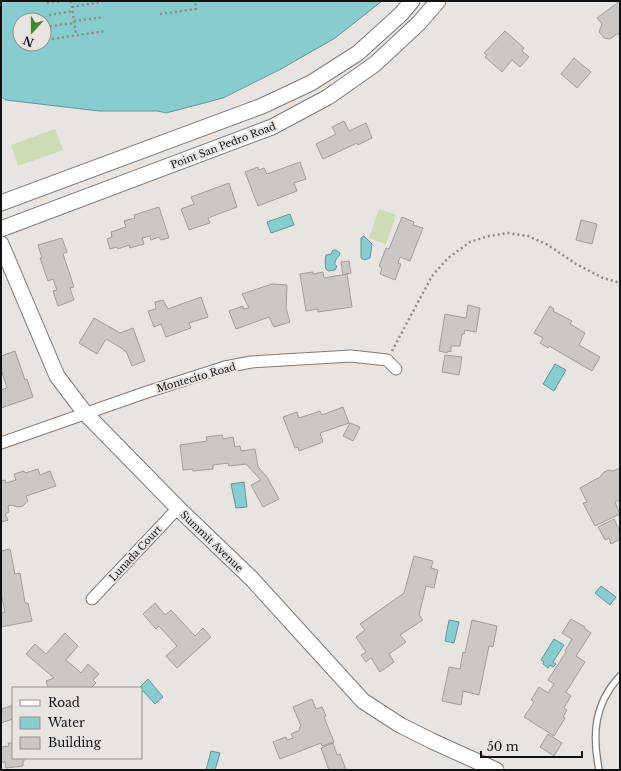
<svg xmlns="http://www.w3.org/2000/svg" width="621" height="771" font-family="'Libre Baskerville',serif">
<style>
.green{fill:#cddbb6}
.water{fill:#87cccf;stroke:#649496;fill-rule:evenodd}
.building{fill:#cbc7c4;stroke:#a09d9a}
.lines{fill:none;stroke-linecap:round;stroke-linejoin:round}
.lane-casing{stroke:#7f7b78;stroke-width:8}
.street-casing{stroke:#7f7b78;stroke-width:13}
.secondary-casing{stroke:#7f7b78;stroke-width:17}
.path{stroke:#8d8a88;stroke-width:2.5;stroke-dasharray:2 3;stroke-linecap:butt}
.lane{stroke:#fff;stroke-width:5.5}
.street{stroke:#fff;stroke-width:11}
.secondary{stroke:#fff;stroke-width:15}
.labels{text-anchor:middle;stroke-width:4;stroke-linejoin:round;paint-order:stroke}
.street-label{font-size:10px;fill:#131110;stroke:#e8e4e1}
</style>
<rect width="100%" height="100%" fill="#e8e4e1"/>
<path class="green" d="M55,129L63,150L18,166L11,145Z
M379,209L396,215L386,244L369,238Z"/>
<path class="water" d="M1,1H382L335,38L281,69L223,98L166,113L158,111H99L6,100L1,97ZM20,20H44V44H20Z
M290,214L294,225L271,233L267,222Z
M364,236L372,244L370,258L364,260L361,258V238Z
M333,250H336L340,253C339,258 334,259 335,265L337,266L335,270L328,271L326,269C325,266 325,258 326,255L331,254Z
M555,364L566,370L554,391L543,384Z
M244,482L247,507L236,508L231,484Z
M601,586L616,597L610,605L595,593Z
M449,620L459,622L454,643L445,641Z
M554,639L564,645L553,662L556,664L553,667L550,665L548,668L543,664L544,662L541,660Z
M148,679L163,697L155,704L143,691H141V688H139Z
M211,751L220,753L215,770H206Z"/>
<path class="building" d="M620,1V37L618,33L610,39L604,38L599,32L602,24L597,18Z
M505,31L524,48L522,51L529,57L520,67L512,60L502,72L485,57L487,55L484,53Z
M574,58L591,72L577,88L561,74Z
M344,121L349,131L366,123L372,138L358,145L357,143L323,159L316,144L336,134L332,127Z
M300,162L306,179L294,183L297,191L258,206L245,172L258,167L259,170L264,168L267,174Z
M229,183L237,207L208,218L210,223L189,230L181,209L194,204L191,197Z
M159,207L169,238L161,240L159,237L151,240L150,236L142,238L144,244L130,248L129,245L118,249L117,247L110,249L107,239L112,237L111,232L126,227L124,221L135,218L134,215Z
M402,217L414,222L413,225L423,228L410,261L400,257L398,263L401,264L395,280L380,274L382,268L379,266L386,248L389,249Z
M581,220L597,224L592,244L576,240Z
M62,238L67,252L63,254L74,287L70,288L74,300L58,306L53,291L57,290L53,279L48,281L40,258H42L38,245Z
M349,261L351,273L343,275L341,262Z
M313,272V274L323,272L324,278L347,274L352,307L318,312V309L306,311L300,274Z
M272,284L287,285L286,308L290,322L274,327L269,317L236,329L229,311L243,306V309L249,308L242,294Z
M201,297L208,317L189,323L191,328L166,337L161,324L154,327L148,311L156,309L155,302L163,300L168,309Z
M468,305L480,308L476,332L465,330L464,334H462L460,346H451V352L448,351L447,353L439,351L445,314L466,318Z
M550,306L554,309L553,311L572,321L570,324L585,333L579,345L600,357L592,371L549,346L548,348L540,343L543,338L534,333Z
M94,318L120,333L133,328L145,361L132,366L126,351H124L123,349L106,339L97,354L79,343Z
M15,351L25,380L27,379L33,397L1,408V390L7,388L1,369V356Z
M445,355L462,357L459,375L442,372Z
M343,407L349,423L320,433L323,442L299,451L298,447L295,448L283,417L297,412L299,418L320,411L322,415Z
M350,423L360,427L353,441L343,436Z
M222,435L223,439L233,437L235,447L240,446L241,451L255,449L258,467L267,477L279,499L263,507L251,485L261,480L246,464L229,466L228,463L213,465V469L193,471L192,469L183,470L180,445L207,441L206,437Z
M620,468V500L615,502L620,514L595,526L583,503L587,502L580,488L600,477L604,472L609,470L613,471Z
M38,469L40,475L50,471L56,486L26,496L28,501L23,506L18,507L11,505L8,506L9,512L5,514L8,520L1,522V481L5,480L6,483L16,480L14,474L24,471L25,473Z
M614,519L620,532V539L611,544L609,538L605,540L598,527Z
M10,549L15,574L20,573L25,603H28L32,621L1,627V613L5,612L1,593V551Z
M414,556L433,561L431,568L438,570L434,588L426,586L419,615L423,620L400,635L406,642L389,654L394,662L380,672L371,658L366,662L361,655L366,652L356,637L365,630L360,624L404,593Z
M155,603L165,615L171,610L195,636L203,628L211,637L177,668L166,656L177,646L159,626L156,629L143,614Z
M571,619L585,627L584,628L591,633L576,656L585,662L566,692L571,696L564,708L567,710L563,717L565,718L554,736L524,717L534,702L531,700L539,687L548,693L554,684L548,680L566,652L565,651L572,639L562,633Z
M472,620L497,626L493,647L489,646L479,695L463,691L461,705L442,701L449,667L460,669L463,652L465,653Z
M65,633L78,646L66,660L81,673L88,664L99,674L93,680L96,683L91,688H48L46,681L54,678L26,654L35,644L46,654Z
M312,699L316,709L322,707L326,716L324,717L334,742L322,746L321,743L280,759L273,742L286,737L287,740L293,738L291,734L300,730L299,728L301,726L293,707Z
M13,705V719L1,723L2,709Z
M548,734L562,743L554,756L540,747Z
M8,743H13V758H24V761H23V766L6,768L5,762H1V747L9,746Z
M333,743L337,755L340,754L346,770H329L321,748Z"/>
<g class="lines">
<g class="lane-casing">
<path id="lane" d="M599,770C592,734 594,704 620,676"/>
</g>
<g class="street-casing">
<path id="street" d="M1,443L147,392L225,367L251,362L351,356L387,360L396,369
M92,599L178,508"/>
</g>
<g class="secondary-casing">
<path id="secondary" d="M1,203L262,106L311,83L358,53L401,14L412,1
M1,229L272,127L328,97L375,64L419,23L438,1
M1,244L57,376L85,413L178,508L251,578L363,701L400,725L432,741L496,770"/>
</g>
<path class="path" d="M71,1L76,35
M47,3L62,1
M72,7L102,2
M160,14L196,9L195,1
M49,15L73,11
M74,21L104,17
M50,26L75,23
M52,39L106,31
M392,351L432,276L448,258L470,242L489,236L508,233L528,236L548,245L576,264L603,278L620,283"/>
<use href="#lane" class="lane"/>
<use href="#street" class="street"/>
<use href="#secondary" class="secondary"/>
</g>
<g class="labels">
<g class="street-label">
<text transform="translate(223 145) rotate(-21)" y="4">Point San Pedro Road</text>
<text transform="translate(196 377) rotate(-16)" y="4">Montecito Road</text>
<text transform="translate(212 541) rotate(44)" y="4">Summit Avenue</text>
<text transform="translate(135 553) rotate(-47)" y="4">Lunada Court</text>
</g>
</g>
<rect width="621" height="771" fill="none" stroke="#131110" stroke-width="4"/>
<rect x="12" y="687" width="130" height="72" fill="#e8e4e1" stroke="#93908d"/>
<rect x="20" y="700" width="20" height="6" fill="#ffffff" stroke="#93908d"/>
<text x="48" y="707" font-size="12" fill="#131110">Road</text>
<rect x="20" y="717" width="20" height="12" fill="#87cccf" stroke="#93908d"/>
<text x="48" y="727" font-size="12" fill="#131110">Water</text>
<rect x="20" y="737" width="20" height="12" fill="#cbc7c4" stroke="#93908d"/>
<text x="48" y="747" font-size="12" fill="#131110">Building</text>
<g transform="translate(32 32) rotate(201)"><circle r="19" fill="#e8e4e1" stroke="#93908d"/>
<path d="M0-3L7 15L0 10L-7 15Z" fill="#40872d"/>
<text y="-6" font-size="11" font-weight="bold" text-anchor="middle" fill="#131110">N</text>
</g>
<path d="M481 751v6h101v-6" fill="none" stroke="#131110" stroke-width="2"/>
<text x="487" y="751" font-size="12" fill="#131110" stroke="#e8e4e1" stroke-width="3" paint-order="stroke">50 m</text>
</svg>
